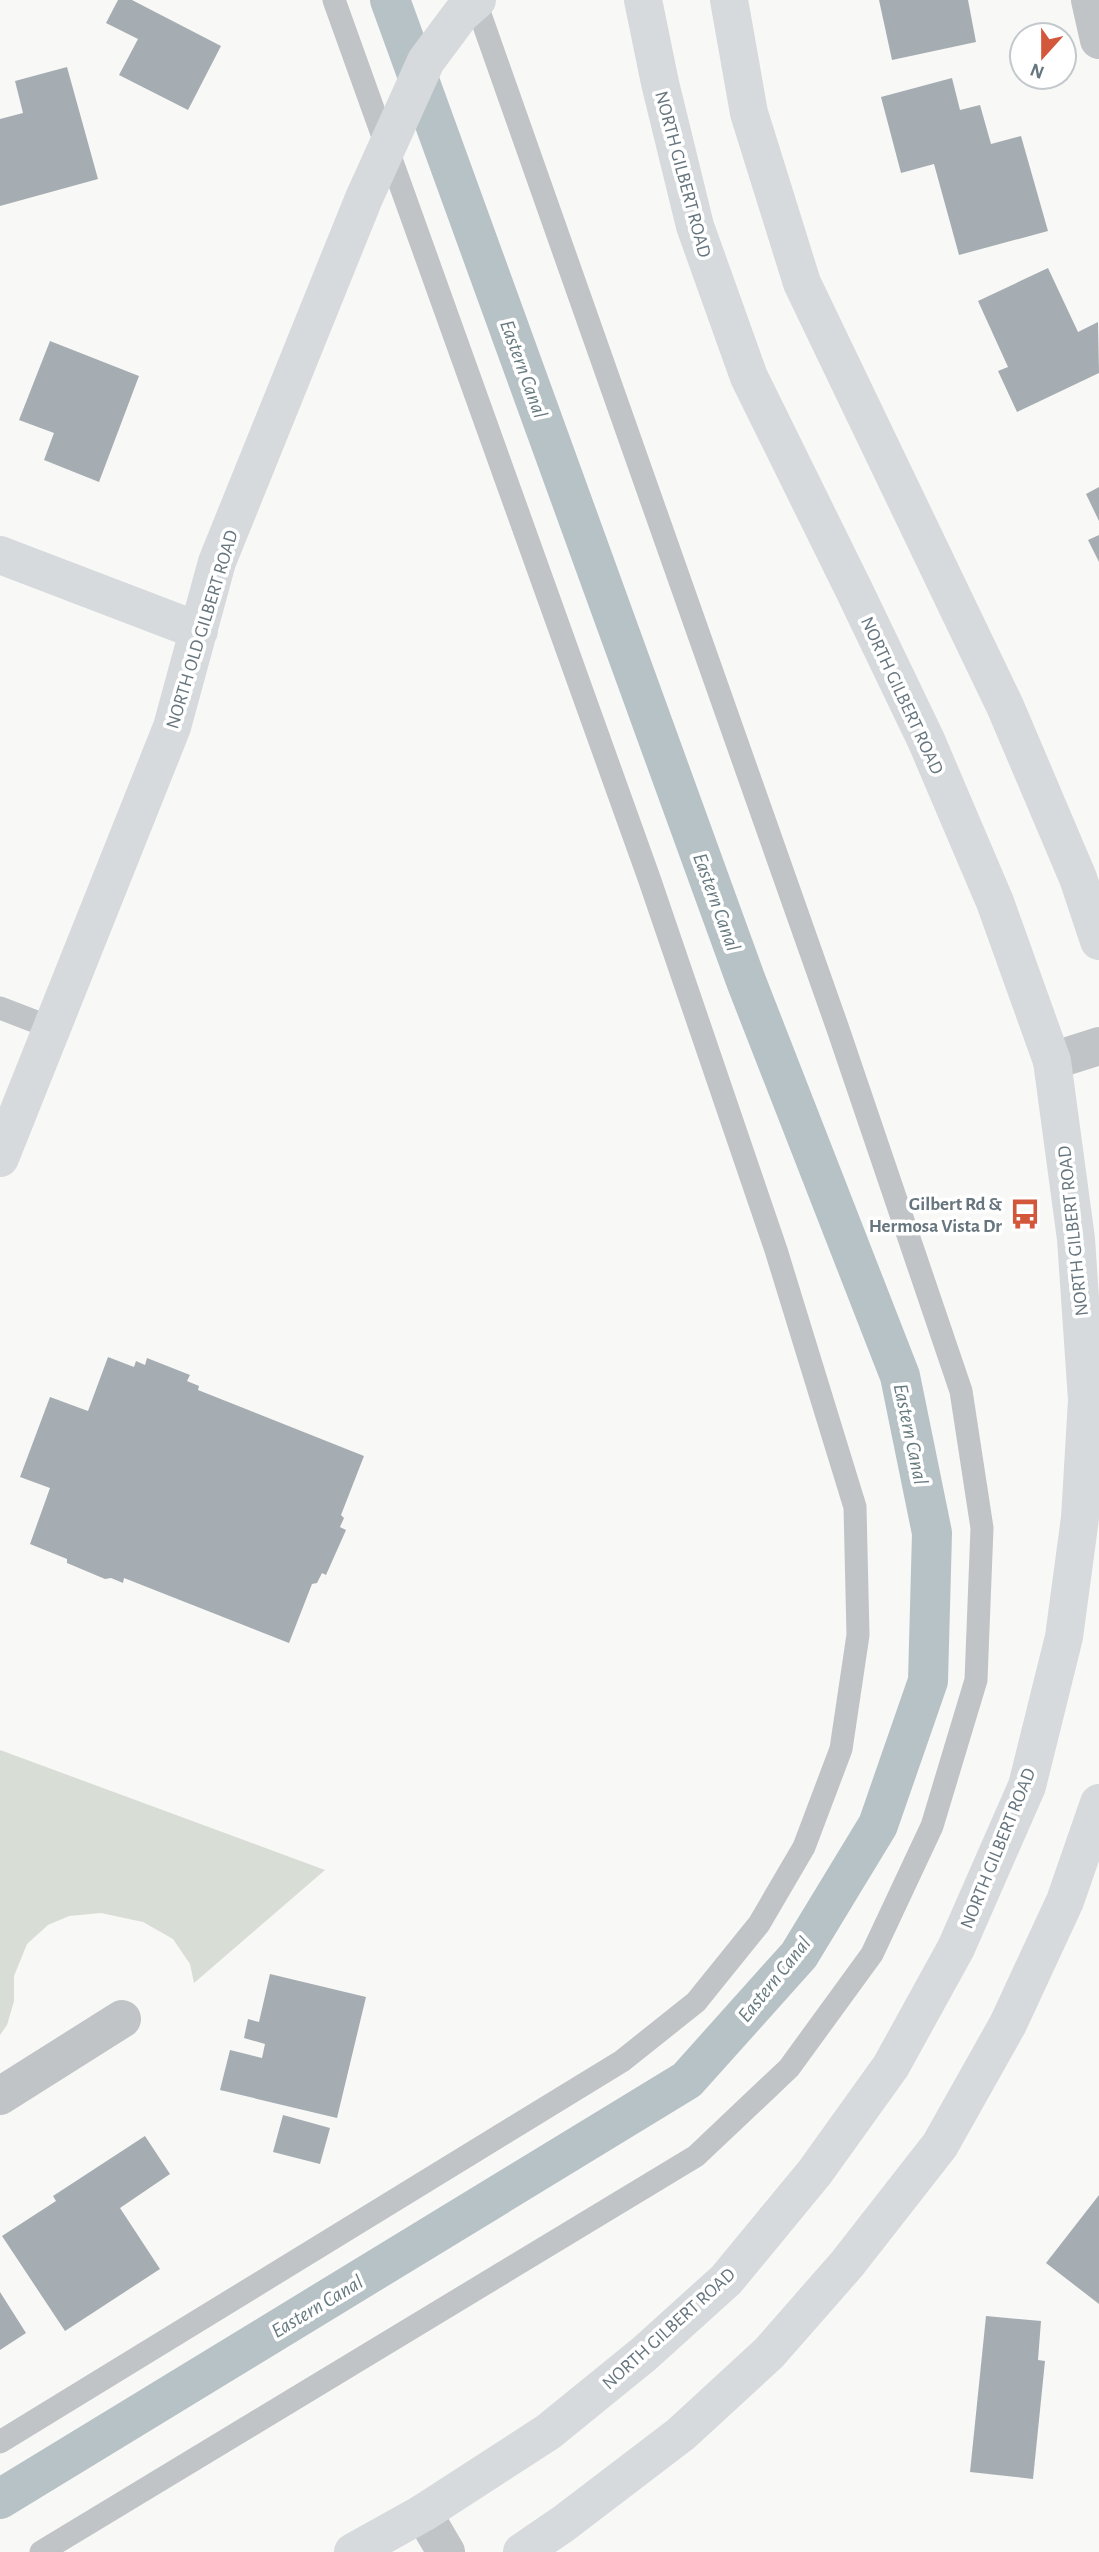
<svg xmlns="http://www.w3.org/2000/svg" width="1099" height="2552" font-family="'Alegreya Sans',sans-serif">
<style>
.green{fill:#d8ddd5}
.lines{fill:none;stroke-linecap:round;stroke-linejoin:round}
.canal{stroke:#b7c2c6;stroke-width:40}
.building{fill:#a5adb2}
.lane{stroke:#c0c4c7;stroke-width:23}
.street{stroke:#c0c4c7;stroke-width:38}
.secondary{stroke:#d6dadd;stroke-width:38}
.primary{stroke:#d6dadd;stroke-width:38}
.labels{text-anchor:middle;stroke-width:7;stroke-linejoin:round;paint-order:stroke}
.street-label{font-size:19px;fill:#66757e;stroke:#fff}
.poi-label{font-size:19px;font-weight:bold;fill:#66757e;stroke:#fff;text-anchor:end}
.water-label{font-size:21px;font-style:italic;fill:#667a7f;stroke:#fff}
</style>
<rect width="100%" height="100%" fill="#f8f8f6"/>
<path class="green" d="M0,1750L325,1870L194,1983L190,1964L173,1939L143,1922L101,1913L69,1916L48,1925L27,1944L14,1976V2001L7,2025L0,2035Z"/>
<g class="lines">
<path class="canal" d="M0,2499L687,2080L799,1955L878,1825L928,1681L932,1533L900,1376L746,981L390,0"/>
</g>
<path class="building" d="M118,0H132L221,46L188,110L119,75L138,39L106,23Z
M879,0H968L976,42L892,60Z
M67,67L98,179L0,206V119L23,113L15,81Z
M952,78L960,110L980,105L991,144L1021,136L1048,231L959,255L934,164L901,173L881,97Z
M1048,268L1078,332L1098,322L1099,373L1017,412L998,371L1008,367L978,301Z
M50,341L139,376L99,482L44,460L54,433L19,420Z
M1099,487V521L1086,494Z
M1099,535V562L1088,540Z
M108,1357L134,1367L136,1361L145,1365L147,1358L190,1375L187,1381L199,1386L198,1390L364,1456L341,1515L344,1518L340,1527L346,1530L326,1575L322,1573L317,1583L312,1584L289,1643L124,1578L123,1583L111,1578L105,1579L67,1563V1559L30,1544L50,1488L20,1477L50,1397L88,1411Z
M270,1974L366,1997L337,2118L220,2090L230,2050L262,2058L265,2044L244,2038L248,2019L259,2022Z
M283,2115L330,2128L320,2164L273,2152Z
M145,2136L170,2174L120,2208L160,2269L65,2331L2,2236L56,2201L53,2196Z
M1099,2195V2304L1046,2263Z
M0,2292L26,2333L0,2350Z
M986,2316L1041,2321L1038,2360L1045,2361L1033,2479L970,2472Z"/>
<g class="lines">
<path class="lane" d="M0,1008L52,1028
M0,2442L622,2061L696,2002L759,1924L804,1847L841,1749L858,1635L855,1507L776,1250L649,878L334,0
M41,2552L696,2156L789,2068L872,1954L932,1826L976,1680L982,1528L961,1391L838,1029L475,0"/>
<path class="street" d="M1090,0L1099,40
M1052,1061L1099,1046
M0,2096L122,2019
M423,2513L446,2552"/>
<path class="secondary" d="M0,555L199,631
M0,1158L172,727L217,562L364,198L426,61L461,14L477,0"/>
<path class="primary" d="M729,0L749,113L802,283L1005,706L1078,878L1099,941
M353,2552L423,2513L548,2432L644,2354L726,2280L815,2172L891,2066L956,1948L1027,1786L1064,1637L1080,1518L1087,1400L1076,1239L1052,1061L995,902L926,740L854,590L749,377L695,226L660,83L643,0
M522,2552L563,2524L681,2434L769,2353L847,2264L940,2145L1008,2024L1065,1901L1099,1803"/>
</g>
<defs>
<g id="bus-bare" transform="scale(2.415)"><path d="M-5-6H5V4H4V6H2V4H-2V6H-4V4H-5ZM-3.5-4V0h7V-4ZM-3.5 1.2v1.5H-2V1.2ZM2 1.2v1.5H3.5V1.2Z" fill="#d3573b" stroke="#fff" stroke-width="2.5" paint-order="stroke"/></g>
</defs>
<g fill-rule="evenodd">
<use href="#bus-bare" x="1025" y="1214"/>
</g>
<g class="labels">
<g class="street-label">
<text transform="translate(684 174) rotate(75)" y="7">NORTH GILBERT ROAD</text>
<text transform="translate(201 629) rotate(-73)" y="7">NORTH OLD GILBERT ROAD</text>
<text transform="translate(903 695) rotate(65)" y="7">NORTH GILBERT ROAD</text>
<text transform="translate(1072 1231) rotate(-96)" y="7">NORTH GILBERT ROAD</text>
<text transform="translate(997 1848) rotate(-68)" y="7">NORTH GILBERT ROAD</text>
<text transform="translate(668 2328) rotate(-42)" y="7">NORTH GILBERT ROAD</text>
</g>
<g class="poi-label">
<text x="1002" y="1210">Gilbert Rd &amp;<tspan x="1002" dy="22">Hermosa Vista Dr</tspan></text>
</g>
<g class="water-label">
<text transform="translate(524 369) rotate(70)" y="7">Eastern Canal</text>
<text transform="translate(717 902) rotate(70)" y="7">Eastern Canal</text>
<text transform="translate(911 1434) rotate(78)" y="7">Eastern Canal</text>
<text transform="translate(774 1979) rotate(-51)" y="7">Eastern Canal</text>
<text transform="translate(317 2306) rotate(-31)" y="7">Eastern Canal</text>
</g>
</g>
<g transform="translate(1043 56) rotate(201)"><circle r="33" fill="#ffffff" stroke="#c2c8cb" stroke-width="2"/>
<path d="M0-5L12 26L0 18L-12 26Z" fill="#d3573b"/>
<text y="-10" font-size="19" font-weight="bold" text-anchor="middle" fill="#66757e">N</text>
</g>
</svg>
